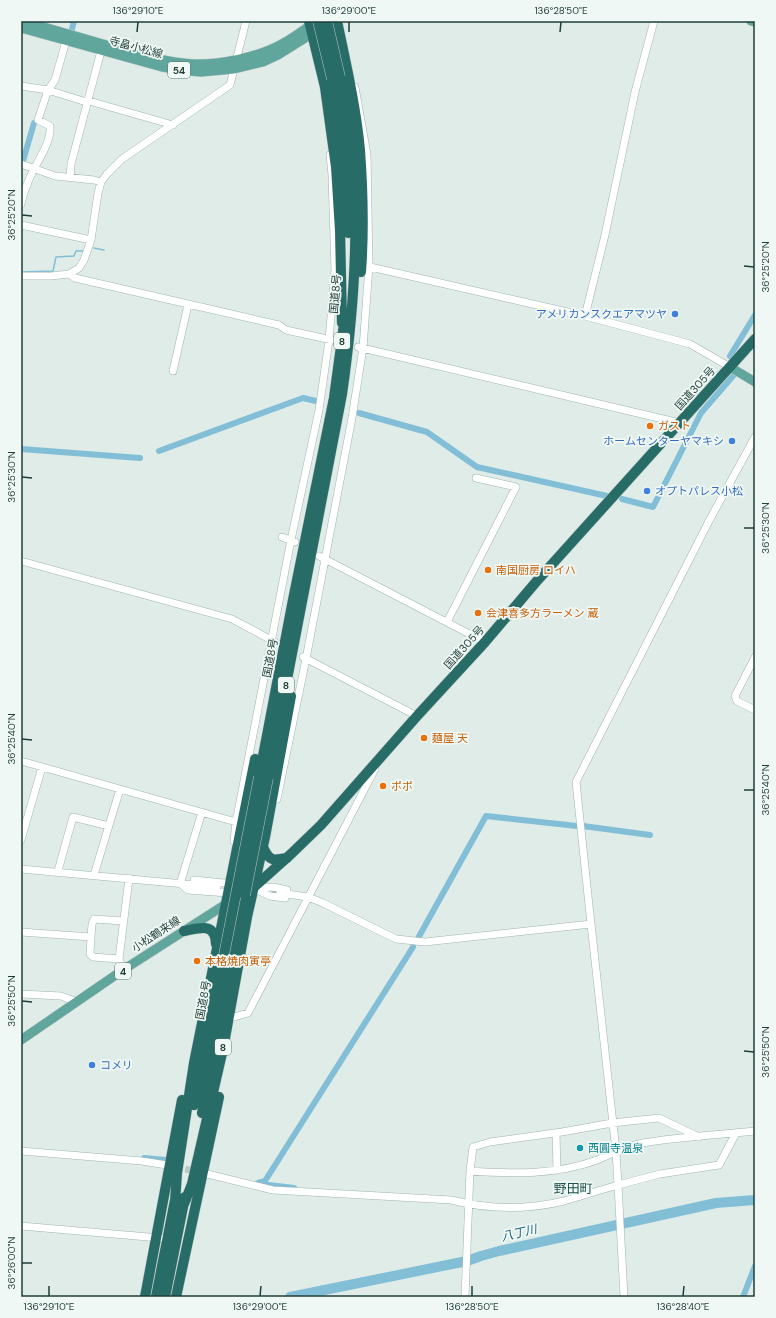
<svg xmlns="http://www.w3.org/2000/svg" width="776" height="1318" font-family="'DM Sans','Noto Sans JP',sans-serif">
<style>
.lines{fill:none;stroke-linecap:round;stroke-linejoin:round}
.stream{stroke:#82bfd7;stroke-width:1.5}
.canal{stroke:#82bfd7;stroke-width:6}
.river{stroke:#82bfd7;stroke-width:10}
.minor-tunnel{stroke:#b9c9c5;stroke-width:7;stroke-dasharray:7 3.5;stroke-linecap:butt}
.minor-casing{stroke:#a2b4b0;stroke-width:8}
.major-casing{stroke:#c0c9c8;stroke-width:10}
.highway-casing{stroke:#c0c9c8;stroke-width:11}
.minor{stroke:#fff;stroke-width:7}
.major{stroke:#60a69d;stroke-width:9}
.highway{stroke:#286c67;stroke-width:10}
.highway-bridge-casing{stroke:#c0c9c8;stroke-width:11;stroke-linecap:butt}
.highway-bridge{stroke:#286c67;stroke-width:10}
.ticks{fill:none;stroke:#1f3e39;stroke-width:1.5}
.shop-dot{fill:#3f7fe0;stroke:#f0f8f5;stroke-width:1.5}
.food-dot{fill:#e8710a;stroke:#f0f8f5;stroke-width:1.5}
.culture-dot{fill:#0f9aa8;stroke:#f0f8f5;stroke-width:1.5}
.labels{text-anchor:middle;stroke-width:3.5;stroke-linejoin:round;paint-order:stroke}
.shield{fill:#f0f8f5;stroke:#5e7671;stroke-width:1}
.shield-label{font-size:10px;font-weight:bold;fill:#1f3e39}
.street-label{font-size:11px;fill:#1f3e39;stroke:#f0f8f5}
.shop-label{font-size:11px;fill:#366cbe;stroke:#f0f8f5;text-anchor:end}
.food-label{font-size:11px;fill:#c56008;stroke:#f0f8f5;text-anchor:start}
.culture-label{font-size:11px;fill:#0d838f;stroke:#f0f8f5;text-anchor:start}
.water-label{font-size:12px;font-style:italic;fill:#145f7f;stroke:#f0f8f5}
.quarter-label{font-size:13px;fill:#19514b;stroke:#f0f8f5}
.neatline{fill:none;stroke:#1f3e39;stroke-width:1.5}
.ticks-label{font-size:10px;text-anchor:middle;fill:#1f3e39}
</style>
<rect width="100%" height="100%" fill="#dfece8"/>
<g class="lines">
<path class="stream" d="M94,248L104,250
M21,272L53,271L56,257L74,256L76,251H83"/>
<path class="canal" d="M72,29L74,21
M23,161L34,123
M730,356L755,315
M359,413L427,432L477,467L607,496
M21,449L140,458
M159,451L303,398L316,401
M622,499L653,507L701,413L733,376
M583,826L650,835
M417,940L486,816L577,826
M144,1158L166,1160
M258,1183L265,1181L413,947
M260,1184L294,1188
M743,1297L755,1266"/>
<path class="river" d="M290,1297L467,1261L481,1256L499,1251L716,1203L755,1200"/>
<path class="minor-tunnel" d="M261,891L280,893
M175,1167L199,1172"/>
<g class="minor-casing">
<path id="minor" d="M21,86L48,90L83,101H89L173,125
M21,164L55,176L94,180L101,182
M70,178L71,164L101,51
M21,204C23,194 27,184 31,175C37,162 52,141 50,126L38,120L48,90L55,80L66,41
M21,225L91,240
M366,266L585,316L690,344L730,367
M69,274L75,278L279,325L286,330L332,340
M21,276H51L69,274L79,268L84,260L91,240L98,193L101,182L107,174L122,159L230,85L246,21
M585,316L605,235L635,92L654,21
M358,347L680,423
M173,371L188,305
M282,537L295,542
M319,556L485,642
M21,561L232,619L275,642
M447,622L516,487L476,478
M303,657L417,716
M755,657L735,696L737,701L755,710
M21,761L236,822
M277,799L306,659L352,418L363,348L369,266L367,154L355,87
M21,840L42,767
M234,841L236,822L291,540L319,410L329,340L335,270L332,175L330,155
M21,869L217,887
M58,871L73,817L109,826
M94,875L120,789
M194,880L233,884
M180,884L202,812
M181,884L188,890L228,893H232
M252,889L273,887L287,890
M255,889L270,896L285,898
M591,924L576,782L709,521L755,437
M21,932L91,937L92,924L94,919L123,921
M91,937L90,954L93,957L119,959
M123,970L119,959L129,878
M21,994L61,996L77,1002
M234,1017L248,1013L375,769
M556,1133L557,1170
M21,1151L142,1161L173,1166
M470,1171L473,1147L490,1142L562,1132L612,1123L659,1118L699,1137
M203,1173L273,1190L451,1200C487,1209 527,1210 564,1201C582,1196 600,1190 618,1185L616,1151L591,924L425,942L396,939L323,903L308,897L280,893
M21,1226L160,1238
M465,1297L470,1171C513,1174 557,1175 597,1160C613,1154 625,1146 643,1143C680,1137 718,1135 755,1131
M624,1297L618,1185L660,1174L719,1165L736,1133"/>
</g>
<g class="major-casing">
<path id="major" d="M23,21C54,30 85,39 117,48C142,54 168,63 194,64C219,65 258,57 280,45C293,38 304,30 316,21
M751,21L755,22
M21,28L162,67L189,71L201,72L234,69L263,62L278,55L318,30
M730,367L755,382
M21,1040L123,970L226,904"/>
</g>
<g class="highway-casing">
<path id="highway" d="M309,21L325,87L336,167L340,231L342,323
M337,21C346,64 356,107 360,150C363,191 364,232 361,272
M332,79C342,130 347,181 348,233
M259,777L293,600L334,398L345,317
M268,778L342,394C351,331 357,268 355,204C354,161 347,119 340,77
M263,847C269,861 273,861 287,858
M226,904L253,888L291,854L321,825L417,716L485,642L536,582L755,339
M184,931C200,928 215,922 216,944
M194,1105L222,965
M202,1113L245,895
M175,1202L177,1173L194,1063L255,759
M184,1204L192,1184L223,1049L247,917L265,837L291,696
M145,1297L182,1100
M156,1297L176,1195
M165,1297L185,1197
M176,1297L219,1097"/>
</g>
<use href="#minor" class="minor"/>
<use href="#major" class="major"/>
<use href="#highway" class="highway"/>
<g class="highway-bridge-casing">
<path id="highway-bridge" d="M318,21L332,79
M327,21L340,77
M245,895L268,778
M222,965L259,777"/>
</g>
<use href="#highway-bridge" class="highway-bridge"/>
</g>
<path class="ticks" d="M137,32L138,22M349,32V22M560,32L561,22M22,215L32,216M744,266L754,267M22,477L32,478M744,528H754M22,739L32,740M744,790H754M22,1001L32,1002M744,1051L754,1052M22,1263H32M49,1296V1286M260,1296L261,1286M472,1296V1286M683,1296L684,1286"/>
<g class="shop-dot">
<circle cx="675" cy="314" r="4"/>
<circle cx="732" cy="441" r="4"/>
<circle cx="647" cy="491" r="4"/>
<circle cx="92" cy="1065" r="4"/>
</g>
<g class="food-dot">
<circle cx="650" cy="426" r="4"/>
<circle cx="488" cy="570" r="4"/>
<circle cx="478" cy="613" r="4"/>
<circle cx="424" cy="738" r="4"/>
<circle cx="383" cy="786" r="4"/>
<circle cx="197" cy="961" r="4"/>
</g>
<circle class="culture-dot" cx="580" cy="1148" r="4"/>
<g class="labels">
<g class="shield">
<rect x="168" y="62" width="22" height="16" rx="3"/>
<rect x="334" y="333" width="16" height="16" rx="3"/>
<rect x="278" y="677" width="16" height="16" rx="3"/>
<rect x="115" y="963" width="16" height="16" rx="3"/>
<rect x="215" y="1039" width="16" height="16" rx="3"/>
</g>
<g class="shield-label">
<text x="179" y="74">54</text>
<text x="342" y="345">8</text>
<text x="286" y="689">8</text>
<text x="123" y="975">4</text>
<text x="223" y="1051">8</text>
</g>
<g class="street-label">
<text transform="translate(136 47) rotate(15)" y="4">寺畠小松線</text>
<text transform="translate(335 294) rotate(-85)" y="4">国道8号</text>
<text transform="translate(695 388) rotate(-48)" y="4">国道305号</text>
<text transform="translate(464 647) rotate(-48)" y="4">国道305号</text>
<text transform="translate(270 658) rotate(-79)" y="4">国道8号</text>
<text transform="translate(156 934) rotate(-33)" y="4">小松鶴来線</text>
<text transform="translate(203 1000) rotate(-79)" y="4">国道8号</text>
</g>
<g class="shop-label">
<text x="667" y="318">アメリカンスクエアマツヤ</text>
<text x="724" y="445">ホームセンターヤマキシ</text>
<text x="655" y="495" text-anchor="start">オプトパレス小松</text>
<text x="100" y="1069" text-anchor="start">コメリ</text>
</g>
<g class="food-label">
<text x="658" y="430">ガスト</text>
<text x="496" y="574">南国厨房 ロイハ</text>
<text x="486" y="617">会津喜多方ラーメン 蔵</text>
<text x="432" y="742">麺屋 天</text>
<text x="391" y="790">ポポ</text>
<text x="205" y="965">本格焼肉寅亭</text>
</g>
<g class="culture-label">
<text x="588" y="1152">西圓寺温泉</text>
</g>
<g class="water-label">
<text transform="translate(519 1233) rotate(-13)" y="4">八丁川</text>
</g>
<g class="quarter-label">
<text x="573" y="1193">野田町</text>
</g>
</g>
<rect width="776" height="1318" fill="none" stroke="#f0f8f5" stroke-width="44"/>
<rect x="22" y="22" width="732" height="1274" class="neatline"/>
<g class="ticks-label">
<text x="138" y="14">136°29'10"E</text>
<text x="349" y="14">136°29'00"E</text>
<text x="561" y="14">136°28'50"E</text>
<text transform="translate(11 215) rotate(-90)" y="4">36°25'20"N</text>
<text transform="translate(765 267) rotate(-90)" y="4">36°25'20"N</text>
<text transform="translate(11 477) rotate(-90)" y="4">36°25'30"N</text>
<text transform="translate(765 528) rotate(-90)" y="4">36°25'30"N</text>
<text transform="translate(11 739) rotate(-90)" y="4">36°25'40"N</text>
<text transform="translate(765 790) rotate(-90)" y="4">36°25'40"N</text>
<text transform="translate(11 1001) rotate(-90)" y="4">36°25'50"N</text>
<text transform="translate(765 1052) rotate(-90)" y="4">36°25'50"N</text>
<text transform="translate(11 1263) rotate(-90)" y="4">36°26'00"N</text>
<text x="49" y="1310">136°29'10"E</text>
<text x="260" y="1310">136°29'00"E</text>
<text x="472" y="1310">136°28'50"E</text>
<text x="683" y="1310">136°28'40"E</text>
</g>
</svg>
